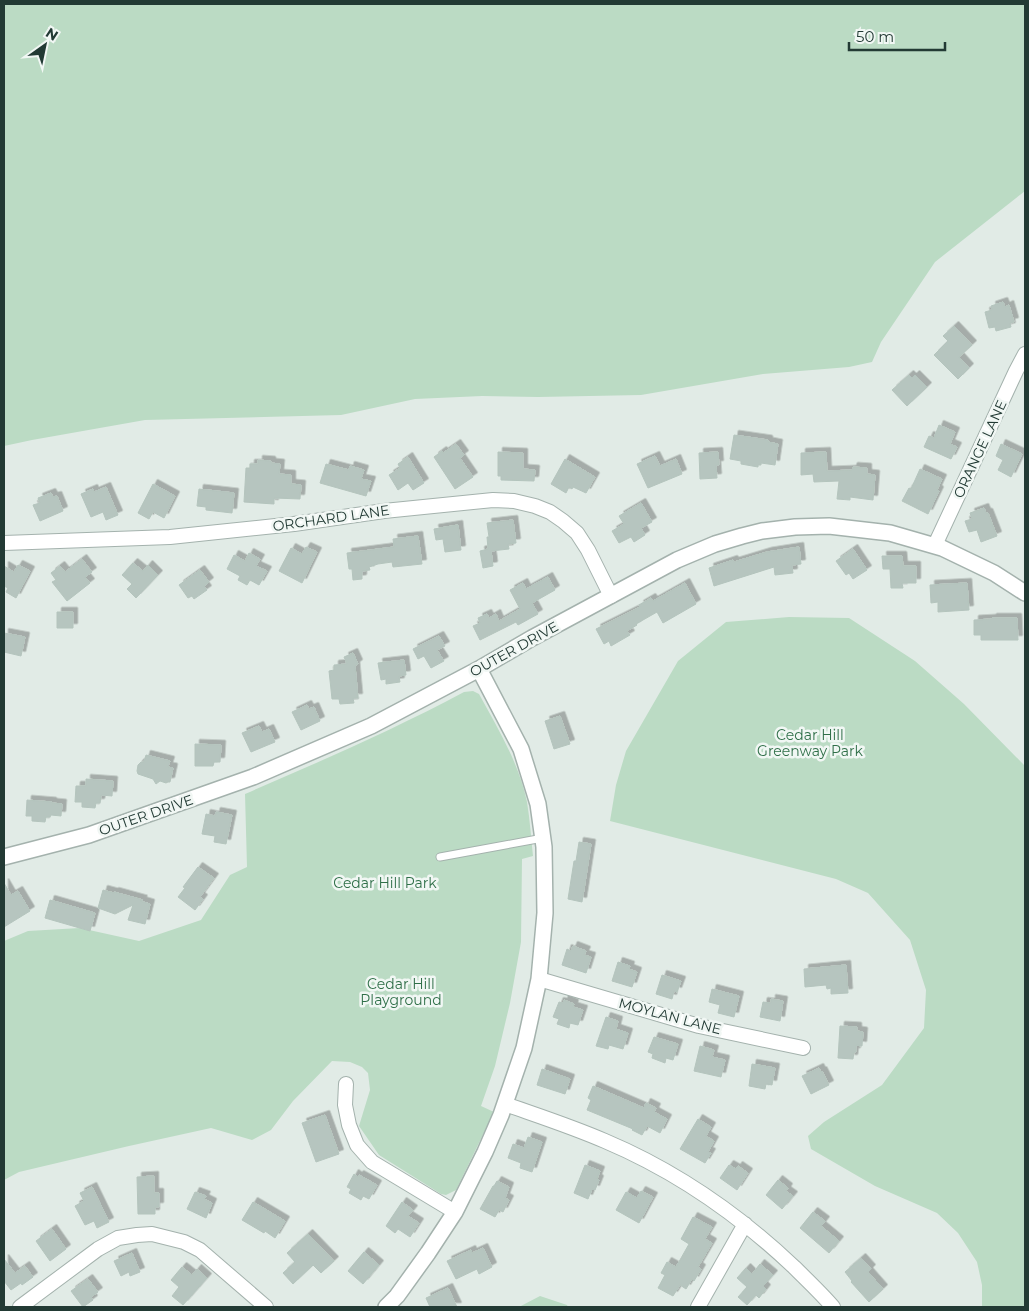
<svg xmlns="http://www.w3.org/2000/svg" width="1029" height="1311" font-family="Montserrat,sans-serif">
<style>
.green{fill:#bbdbc4}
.building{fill:#b6c5bf;stroke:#b4c4bd;filter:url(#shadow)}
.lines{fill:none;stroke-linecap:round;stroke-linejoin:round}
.service-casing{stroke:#a4b2ad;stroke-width:9}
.minor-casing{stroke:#a4b2ad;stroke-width:16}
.tertiary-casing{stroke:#a4b2ad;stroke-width:18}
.service{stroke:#fff;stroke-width:7}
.minor{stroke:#fff;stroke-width:14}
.tertiary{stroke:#fff;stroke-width:15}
.labels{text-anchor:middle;stroke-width:5;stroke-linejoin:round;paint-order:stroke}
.street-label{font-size:14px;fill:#223a34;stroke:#f1f7f4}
.park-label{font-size:14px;fill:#2f6f48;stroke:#f1f7f4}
</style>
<defs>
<filter id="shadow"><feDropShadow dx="4.5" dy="-4.5" stdDeviation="0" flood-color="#0004"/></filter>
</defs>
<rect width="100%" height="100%" fill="#e1ebe6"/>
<path class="green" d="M4,4H1025V191L935,262L881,342L872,362L849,367L763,374L641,395L538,397L482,396L415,399L341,415L145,420L32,440L4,446Z
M789,617L849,618L915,661L964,704L1025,766V1307H982V1285L977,1262L958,1233L937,1213L875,1186L811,1149L808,1136L824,1122L882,1085L924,1028L926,990L910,940L868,893L836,879L610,821L616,785L626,751L678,661L726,622Z
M473,691L479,694C498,729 519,763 527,802C530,820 531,838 533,856L522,859L521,942L510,1003L495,1066L481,1106L494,1112L456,1190L446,1195L441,1194L379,1155L359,1126L370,1090L368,1073L362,1067L350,1062L332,1061L293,1101L271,1130L252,1140L211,1128L129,1146L19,1172L4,1180V941L28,931L80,928L139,941L201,920L230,875L247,867L245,794C319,762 393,730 464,692Z
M540,1296L567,1305L568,1307H519Z"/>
<path class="building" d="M1003,302L1005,307L1009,305L1014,322L1010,323L1011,327L996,331L995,327L989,328L985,312L992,310L991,306Z
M954,326L972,345L959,357L969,368L958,379L934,355L948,341L943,336Z
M909,375L912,378L915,375L927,387L907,406L892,390Z
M939,425L955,432L950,444L957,447L951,459L924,447L929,436L934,438Z
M734,435L768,440V442L778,444L775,465L761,463V465H758V467L741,464V461L730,459Z
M456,444L464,455L460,458L473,477L455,489L434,457L442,451L443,453Z
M1001,444L1022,454L1011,477L998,470L1003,460L996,456Z
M498,452L523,453V469L535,470L534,481L501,480V476H498Z
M718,452L719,465H716L717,478L700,479L699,453Z
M826,452L827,471L852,470L853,467L867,468V474L875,475L873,500L850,497V500L837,499L839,481L814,482L813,474L801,475V453Z
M655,456L660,466L676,459L682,474L648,488L637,464Z
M408,457L424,483L413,490L408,483L398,490L389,475L400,468L398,464Z
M565,459L595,477L586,493L573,487L572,489L569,487L566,493L551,484Z
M258,460L271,461V463L280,464L279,474L291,475V484L301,485L300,499L274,498V504L244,502L246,468H250V464H258Z
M326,464L349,470L350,466L364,470L361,479L371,481L366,496L320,483Z
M920,469L942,479L937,490L939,491L928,514L902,501L909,488L911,489Z
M153,484L175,496L164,518L153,512L149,519L138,513Z
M106,487L118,515L106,520L103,512L91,517L81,494L93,489L94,492Z
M199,489L234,493L232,513L206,510V507L197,506Z
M51,493L53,497L57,496L63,511L40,521L33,505L40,503L38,498Z
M641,503L652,522L641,528L645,535L634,542L631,537L619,543L612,531L624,524L619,516Z
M984,508L986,513H988L997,536L981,542L977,530L969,532L965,521L972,519L970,513Z
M513,520L516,543L508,544L509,549L491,551L493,566L483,568L480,551L488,549L487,537H489L487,523Z
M458,525L461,550L445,552L443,539L436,540L434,529Z
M418,536L422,564L393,567L392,562L378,564L369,567L370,570L362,571V579L353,580L352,569H349L347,553L394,547L393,539Z
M306,547L317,552L302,583L279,571L291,548L302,554Z
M799,547L801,564L792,565L793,573L775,575L774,567L714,586L709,568L733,560L734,562L767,552Z
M853,549L867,570L853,579L849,573L846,575L836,561Z
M249,553L260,559L256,566L267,571L259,585L250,580L247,585L238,580L240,576L227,569L234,555L245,561Z
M882,556H902L903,566H916V583H902L903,588H891L890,569H883Z
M82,559L92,572L85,577L90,583L67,601L52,582L56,580L51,573L60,566L65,572Z
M133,563L143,571L148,565L158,575L136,598L127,589L132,584L122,575Z
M18,565L30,571L16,598L6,592L8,588L4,586V566L14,572Z
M200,570L209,582L204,586L207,590L194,599L192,596L188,598L179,585Z
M548,577L555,590L532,603L538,614L518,625L516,622L480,640L473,626L480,623L478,618L487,614L489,618L496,614L499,621L520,609L510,590L523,583L526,589Z
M685,583L696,604L663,623L657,612L636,624L637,625L627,631L630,635L611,646L609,641L604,644L596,629L640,607L639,605L651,598L653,601Z
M967,583L969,610L938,612V602L931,603L930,585Z
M57,612H73V628H57Z
M992,618H1017L1018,640H981V635H974V620L992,619Z
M4,633L25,637L21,656L4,652Z
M439,636L445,646L437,650L444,661L431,668L424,656L418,659L413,649Z
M353,653L358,664L355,666L358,698H353L354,703L340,704L339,699H332L329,671L334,670V665L347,664L344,657Z
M404,660L406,675L399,676L400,682L386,684V679L381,680L378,663Z
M307,705L309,709L314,707L320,721L301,730L292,712Z
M560,716L570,744L554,749L545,721Z
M259,726L262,732L269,729L275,742L251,752L242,733Z
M195,744L221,745L220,762H214L213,766H195Z
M146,755L170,761L168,767L173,768L170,782H168L166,783L160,781L156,784L153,779L138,774L137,771L138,765L141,762H144Z
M86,779L113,781L112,796L101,795L100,803H96L95,808L82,807V802H75L76,786H86Z
M27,800L52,802V803L62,804L61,816L51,815L50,817H46L45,822L32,821V816H26Z
M216,812L232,815L226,844L214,842L215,836L202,834L206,814L215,816Z
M579,842L591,844L582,902L568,899L574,861H576Z
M198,867L214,878L200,897L203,899L195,910L178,897L185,888L183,887Z
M4,883L11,895L18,891L30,911L4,927Z
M103,890L114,893V892L143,900L140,901L150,904L145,924L128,920L133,905L115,914L98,908Z
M50,900L95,913L90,931L45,918Z
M573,946L586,951L584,955L591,957L586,973L562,965L567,949L571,951Z
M618,962L630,966L629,969L637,972L632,987L612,981Z
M846,965L848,993L831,994V988L827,989L826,985L805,987L804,969Z
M662,975L681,981L677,992L674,991L672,999L656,994Z
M712,989L739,996L734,1017L718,1013L720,1005L709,1002Z
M771,999L783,1001L780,1021L760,1017L763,1002L771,1003Z
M564,1000L574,1004L573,1007L583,1010L578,1025L570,1023L569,1028L557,1024L559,1019L553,1017L559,1002L563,1003Z
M606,1017L618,1021L616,1029L628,1033L623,1049L609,1045L608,1049L596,1046Z
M840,1026L857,1027V1031L863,1032L862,1046L856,1045V1052H854L853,1059L838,1058Z
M654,1037L678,1044L673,1060L666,1058L665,1063L652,1058L653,1054L648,1052Z
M700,1046L714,1050L712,1057L725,1060L721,1077L694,1071Z
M752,1064L775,1068L772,1085L766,1084L765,1089L749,1086Z
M819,1068L821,1072L822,1071L829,1085L811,1094L802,1076Z
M542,1069L570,1079L565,1094L537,1085Z
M593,1086L644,1108L646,1103L656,1108L654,1112L667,1119L660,1133L647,1126L642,1135L632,1130L633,1129L587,1110L591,1100L588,1098Z
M325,1115L339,1154L316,1162L302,1123Z
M698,1119L711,1127L706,1136L714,1141L708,1152L711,1153L705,1163L680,1149Z
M528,1137L542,1142L532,1172L520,1168L521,1163L508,1158L513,1144L524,1148Z
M585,1165L600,1171L597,1179L599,1180L595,1190L592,1189L588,1199L574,1193Z
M729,1165L736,1169L738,1166L748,1173L737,1190L720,1178Z
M354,1174L358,1177L359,1175L377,1185L369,1199L363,1196L361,1200L349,1193L351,1189L347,1187Z
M154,1176V1193H159V1207H155V1214H138L137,1177Z
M778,1180L788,1188L786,1191L793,1196L782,1209L766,1195Z
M497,1181L509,1187L505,1198L509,1200L503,1212L499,1210L495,1217L480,1209L493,1186H494Z
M92,1187L109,1222L97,1228L94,1221L85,1225L75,1206L84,1201L80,1193Z
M641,1191L653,1197L639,1223L616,1210L626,1192L637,1198Z
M195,1192L206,1196L204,1199L212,1203L206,1218L187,1209Z
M253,1202L285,1221L275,1238L265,1231L264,1233L242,1220Z
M402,1202L413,1210L408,1216L419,1223L410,1237L398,1229L395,1233L386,1226Z
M813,1212L825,1221L821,1226L839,1241L829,1253L800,1228Z
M693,1217L712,1227L705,1239L712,1243L698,1267L701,1269L694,1281L692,1279L686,1289L680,1285L673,1296L658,1288L665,1275L661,1273L667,1262L676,1267L689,1244L681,1239Z
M52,1229L66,1249L50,1261L36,1241Z
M308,1234L334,1261L321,1273L313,1265L293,1284L283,1273L295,1262L287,1253Z
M483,1248L492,1267L479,1274L477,1269L456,1279L447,1261L471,1250L472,1253Z
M364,1252L379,1265L363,1284L348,1271Z
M132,1253L140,1272L130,1276L129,1272L121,1276L114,1261Z
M861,1258L871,1269L868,1272L883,1289L869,1302L851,1282L852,1281L845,1272Z
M4,1259L15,1273L25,1266L33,1277L22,1285L21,1283L11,1290L4,1281Z
M760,1264L773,1275L763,1286L766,1289L759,1298L756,1295L747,1305L738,1297L747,1287L737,1278L746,1268L752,1274Z
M182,1267L192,1275L197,1269L207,1278L183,1305L172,1296L179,1287L171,1280Z
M88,1279L98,1292L91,1297L93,1300L83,1307L71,1291Z
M448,1288L457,1307H430L426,1298Z"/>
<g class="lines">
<g class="service-casing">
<path id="service" d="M440,857L543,838"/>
</g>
<g class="minor-casing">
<path id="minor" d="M4,543L170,537L294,524L384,511L493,500L514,501L535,506L550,512L563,521L577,533L588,550L611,596
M935,545L1016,371L1025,354
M539,979L699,1026L803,1048
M346,1084L345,1105L349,1125L357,1145L372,1162L455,1212
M505,1104C539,1116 573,1127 605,1141C676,1171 738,1214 794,1267C807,1280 821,1293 833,1307
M20,1307L98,1249L118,1238L137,1235L152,1234L184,1242L200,1250L266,1307
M698,1307L745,1224"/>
</g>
<g class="tertiary-casing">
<path id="tertiary" d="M4,857L89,835L253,777L371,726L479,669L532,638L677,560L715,544L742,536L762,531L795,527L829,526L890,533L942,548L994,573L1025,593
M386,1307L397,1296L428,1253L455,1212L485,1152L501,1115L524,1048L539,979L545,913L544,847L538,804L521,749L479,669"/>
</g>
<use href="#service" class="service"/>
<use href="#minor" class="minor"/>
<use href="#tertiary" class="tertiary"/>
</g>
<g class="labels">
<g class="street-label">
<text transform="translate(980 449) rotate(-65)" y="5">ORANGE LANE</text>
<text transform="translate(331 518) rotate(-8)" y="5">ORCHARD LANE</text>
<text transform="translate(514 649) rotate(-29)" y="5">OUTER DRIVE</text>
<text transform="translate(146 815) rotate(-19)" y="5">OUTER DRIVE</text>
<text transform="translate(670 1016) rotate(15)" y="5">MOYLAN LANE</text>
</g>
<g class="park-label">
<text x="810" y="740">Cedar Hill<tspan x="810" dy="16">Greenway Park</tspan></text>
<text x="385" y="888">Cedar Hill Park</text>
<text x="401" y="989">Cedar Hill<tspan x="401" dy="16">Playground</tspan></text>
</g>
</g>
<rect width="1029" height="1311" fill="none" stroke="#223a34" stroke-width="10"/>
<g transform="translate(45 45) rotate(33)" stroke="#f1f7f4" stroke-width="4" paint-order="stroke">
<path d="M0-4L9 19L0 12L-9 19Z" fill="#223a34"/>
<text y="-8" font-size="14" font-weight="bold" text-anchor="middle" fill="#223a34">N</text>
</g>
<path d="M849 42v8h96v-8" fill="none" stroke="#223a34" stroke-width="2.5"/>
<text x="856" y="42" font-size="15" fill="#223a34" stroke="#f1f7f4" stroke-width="4" paint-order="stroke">50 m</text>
</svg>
